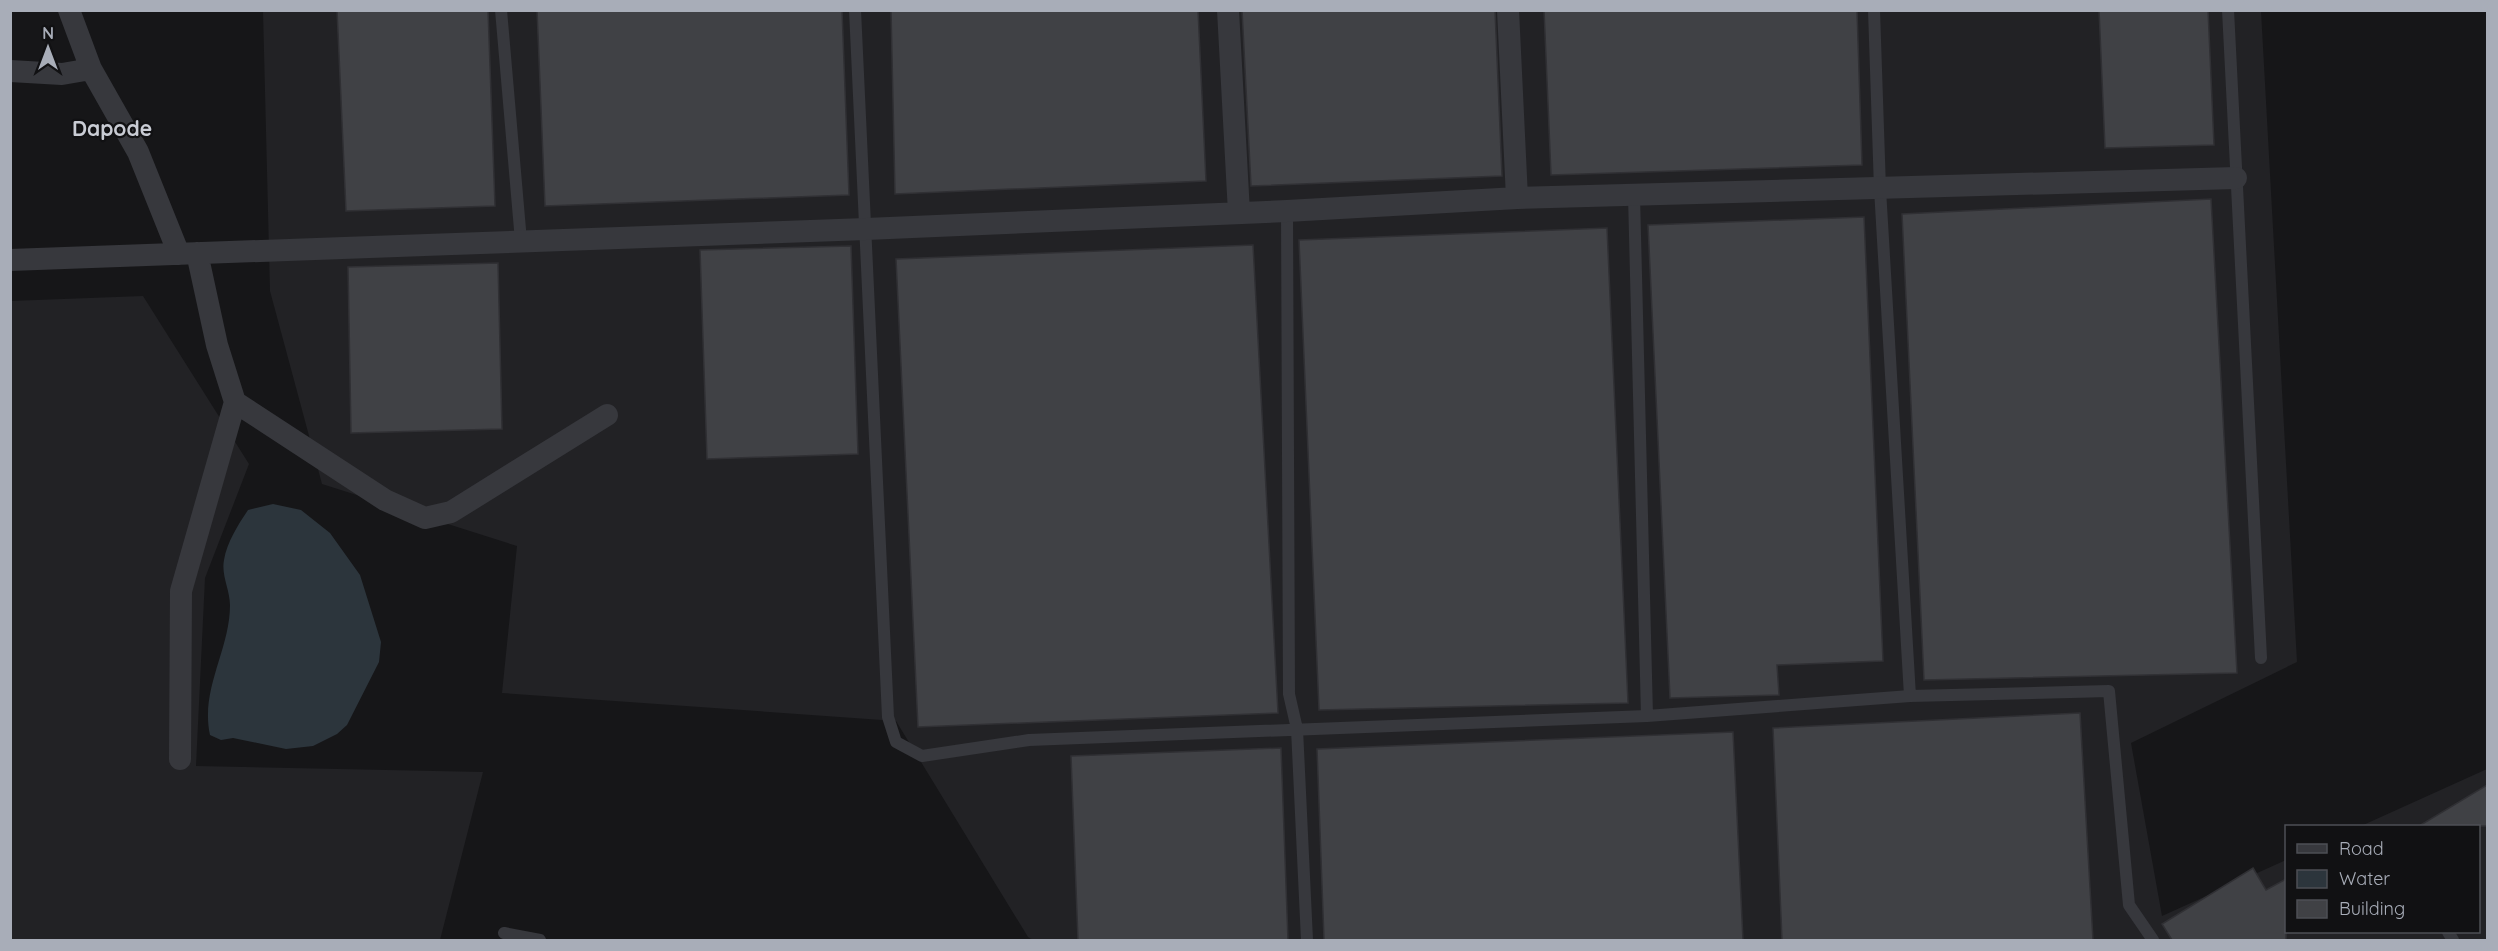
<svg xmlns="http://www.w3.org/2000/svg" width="2498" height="951" font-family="Quicksand,sans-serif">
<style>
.built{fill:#222225}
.water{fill:#2c353c}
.building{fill:#404145;stroke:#303034;stroke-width:1.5}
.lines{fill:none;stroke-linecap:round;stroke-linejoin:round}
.lane{stroke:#37383d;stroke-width:12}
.street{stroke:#37383d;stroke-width:22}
.labels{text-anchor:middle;stroke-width:4.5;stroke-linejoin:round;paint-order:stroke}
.quarter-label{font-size:21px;font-weight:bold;fill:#c9ccd4;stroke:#111113}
</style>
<rect width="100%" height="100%" fill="#161618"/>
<path class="built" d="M263,11H2261L2297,662L2131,743L2162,916L2286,860V932H2478V826H2361L2487,769V940H1033L1028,937L896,721L502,693L517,546L322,484L270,291Z
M143,296L249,464L205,578L196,766L483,772L440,940H11L10,301Z"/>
<path class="water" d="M273,504L301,510L330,533L360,575L381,642L379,662L347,725L337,734L313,746L286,749L233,738L221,740L210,735C200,689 230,650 230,605C230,590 221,575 224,560C227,542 238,525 248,510Z"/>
<path class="building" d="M337,10H488L495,206L346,211Z
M537,10H842L849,195L545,206Z
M891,10H1198L1206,181L895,194Z
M1242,10H1495L1502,176L1251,186Z
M1544,10H1857L1862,165L1551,175Z
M2099,10H2208L2214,145L2105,148Z
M2211,199L2237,673L1924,680L1902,214Z
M1864,217L1883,661L1777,665L1779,695L1670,698L1648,225Z
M1607,228L1628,703L1319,710L1299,240Z
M1253,245L1278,713L918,727L896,259Z
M851,246L858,454L707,459L700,250Z
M498,263L502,429L351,433L348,267Z
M2080,713L2093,940H1782L1773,728Z
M1733,732L1743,940H1324L1317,749Z
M1281,748L1288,940H1078L1071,756Z
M2487,785V826H2419Z
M2253,868L2266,890L2286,879V940H2172L2162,924Z"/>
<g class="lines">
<path class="lane" d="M501,10L521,241
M855,10L888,717L896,742L922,756L1029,740L1647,716L1910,696L2109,691L2129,905L2153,940
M1874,10L1880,189L1910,696
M2228,10L2261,658
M1634,195L1647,716
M1287,211L1289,694L1297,729L1307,940
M2448,932L2453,940
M504,933L540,940"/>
<path class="street" d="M69,10L91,69L138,152L179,254
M1228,10L1239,213
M1508,10L1517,198
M10,71L62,74L91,69
M197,253L217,345L235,402L385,500L425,518L451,512L607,415
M10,260L866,229L1287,211L1517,198L2236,178
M180,759L181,591L235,402"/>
</g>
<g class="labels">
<g class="quarter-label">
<text x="112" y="136">Dapode</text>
</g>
</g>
<rect width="2498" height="951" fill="none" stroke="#a8adb8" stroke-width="24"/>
<rect x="2285" y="825" width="195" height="108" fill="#111113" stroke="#4d4f55" stroke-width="1.5"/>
<rect x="2297" y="844" width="30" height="9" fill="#37383d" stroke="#4d4f55" stroke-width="1.5"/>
<text x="2339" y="855" font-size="18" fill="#a8adb8">Road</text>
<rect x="2297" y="870" width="30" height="18" fill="#2c353c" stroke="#4d4f55" stroke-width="1.5"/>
<text x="2339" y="885" font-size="18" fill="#a8adb8">Water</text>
<rect x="2297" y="900" width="30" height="18" fill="#404145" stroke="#4d4f55" stroke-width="1.5"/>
<text x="2339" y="915" font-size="18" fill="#a8adb8">Building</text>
<g transform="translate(48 48)" stroke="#111113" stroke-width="4.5" paint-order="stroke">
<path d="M0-4.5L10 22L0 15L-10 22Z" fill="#a8adb8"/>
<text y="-9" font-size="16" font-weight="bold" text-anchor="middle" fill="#a8adb8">N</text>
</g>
</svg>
